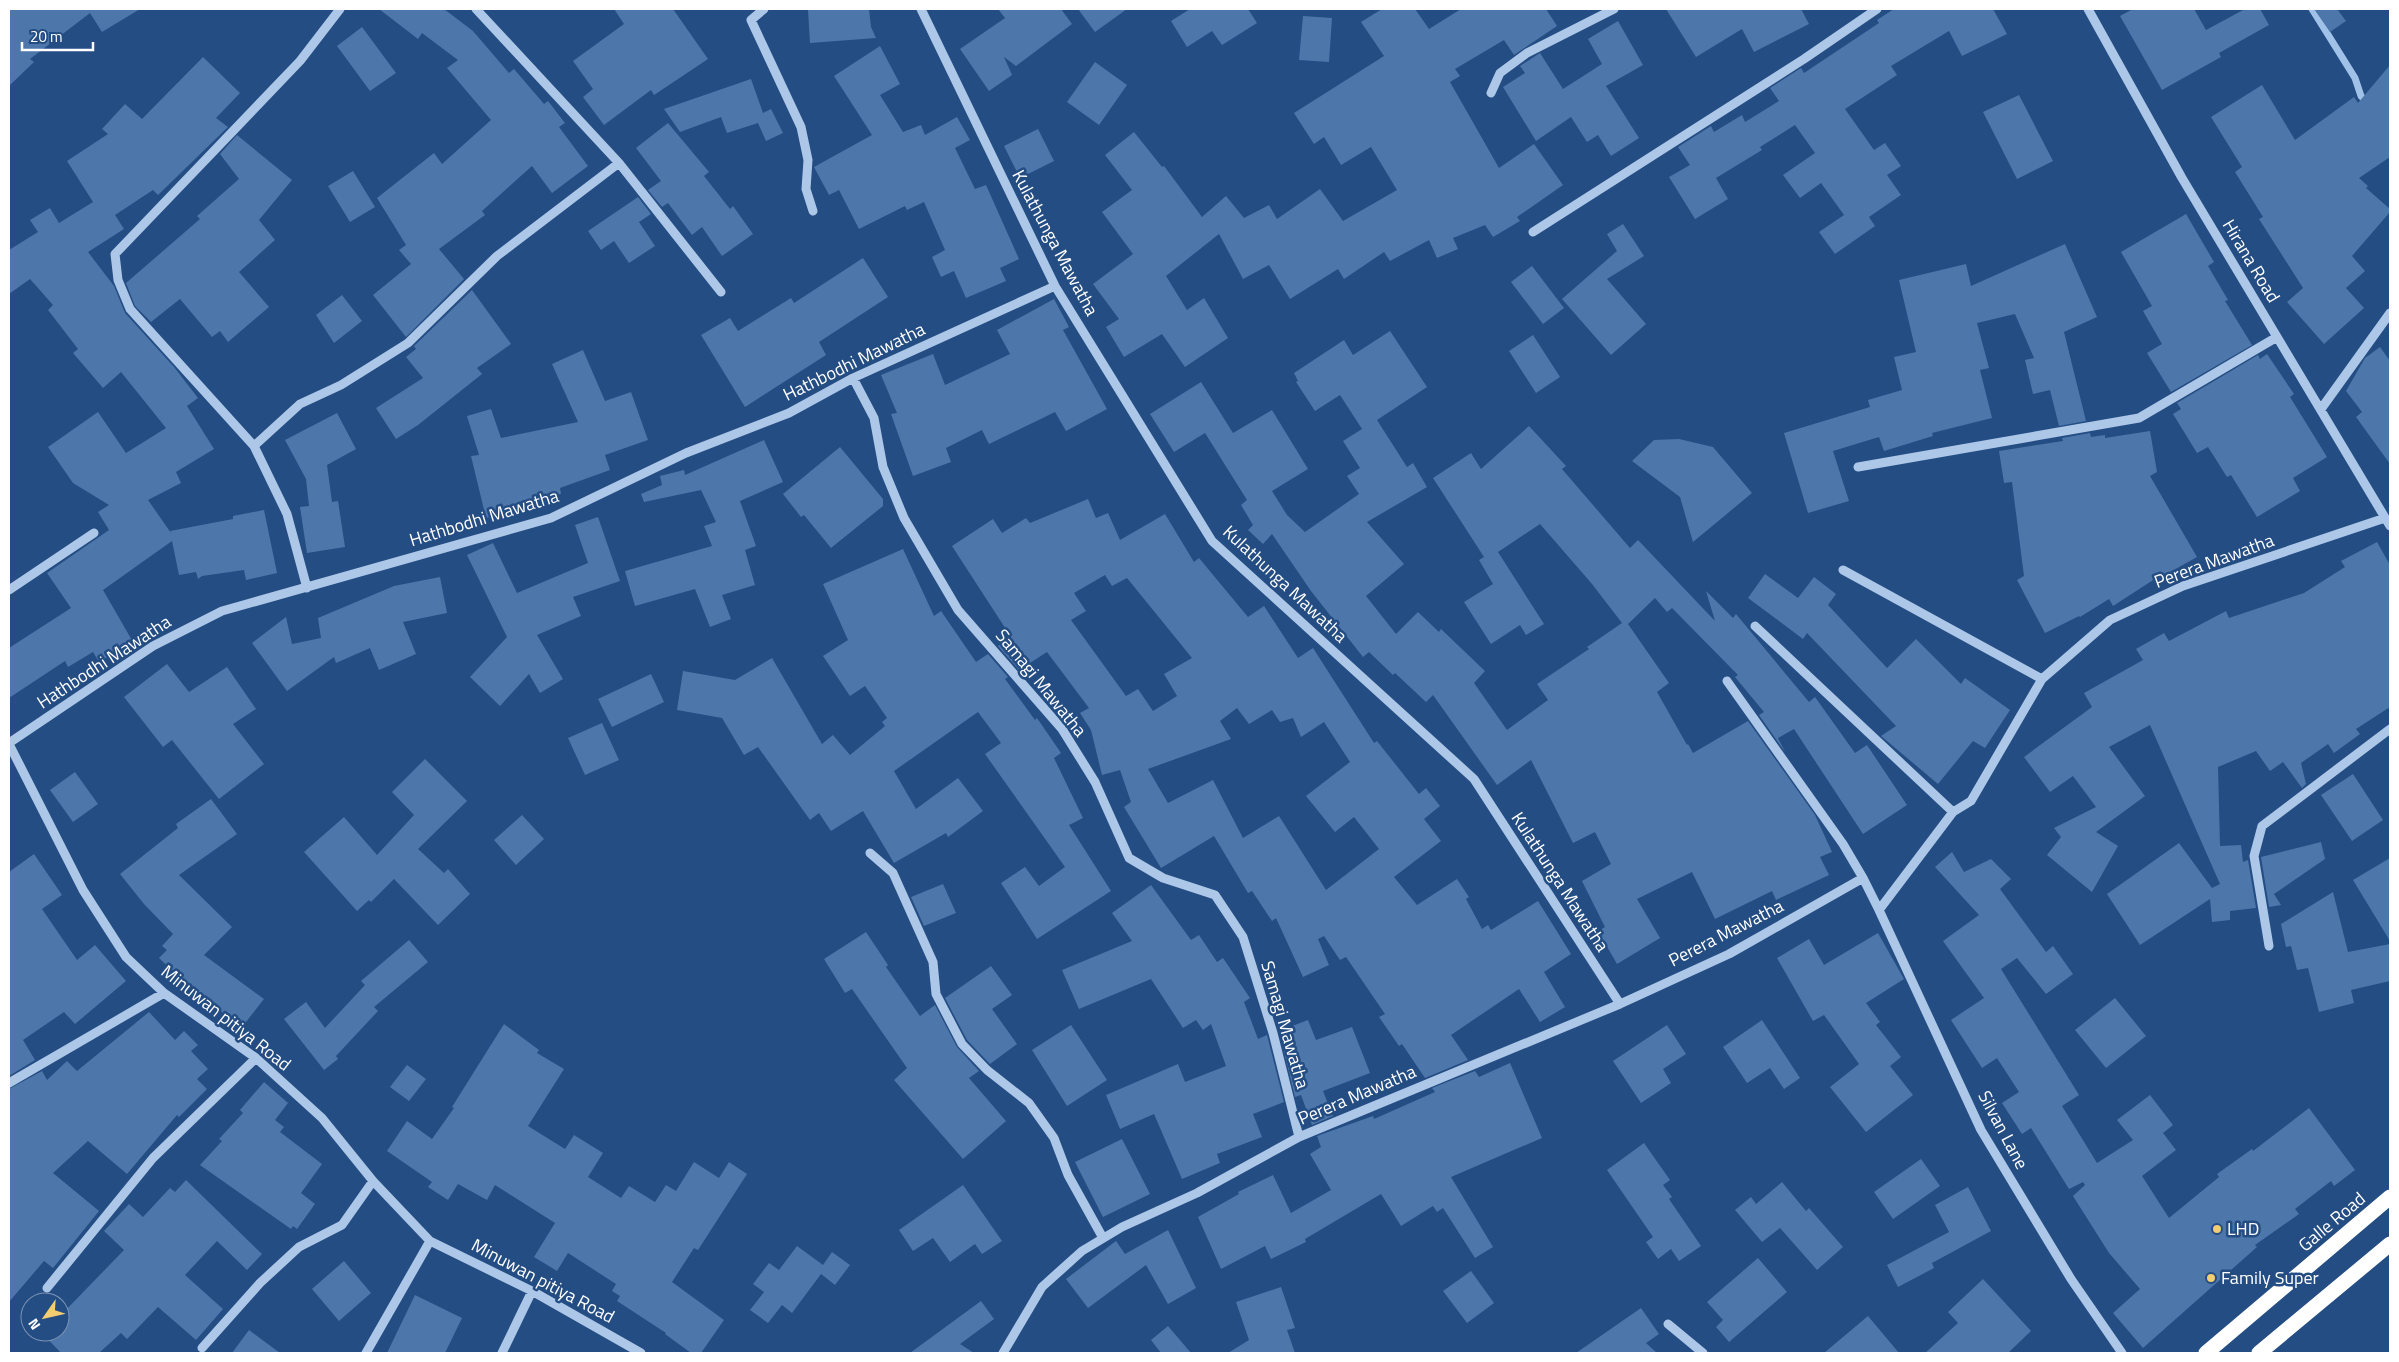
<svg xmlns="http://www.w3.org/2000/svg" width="2399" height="1362" font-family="'Titillium Web',sans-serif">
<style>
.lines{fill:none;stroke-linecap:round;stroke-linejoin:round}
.stream{stroke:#a1c2e8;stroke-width:7}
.building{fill:#4d77ab;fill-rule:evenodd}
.minor{stroke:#adc7e8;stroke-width:9}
.highway{stroke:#fff;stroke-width:15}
.poi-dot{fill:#f2cd71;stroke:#244d83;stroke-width:2}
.labels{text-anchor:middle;stroke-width:5;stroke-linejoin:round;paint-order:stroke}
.street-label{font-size:18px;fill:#fff;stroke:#244d83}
.poi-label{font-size:18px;fill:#fff;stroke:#244d83;text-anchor:start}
</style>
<rect width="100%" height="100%" fill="#244d83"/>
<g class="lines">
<path class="stream" d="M2312,9L2355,78L2361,96L2369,105"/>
</g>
<path class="building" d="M9,9H140L102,32L90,13L30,59L34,62L9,86Z
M379,9H444L473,31L509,73L514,69L544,104L548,101L565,123L559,127L588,166L552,193L532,166L482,211L485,215L439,249L464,279L406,337L373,295L411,264L399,250L406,245L377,198L434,153L442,164L491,120L447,68L458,60L422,33L418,39Z
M614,9H673L708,59L654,95L651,90L604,125L583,97L593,89L573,61L624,24Z
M869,9L871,27L876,38L810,43L808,10Z
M998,9H1061L1072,24L1016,66L1004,57L1012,75L989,91L960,49L1005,18Z
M1078,9H1127L1095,32Z
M1190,9H1248L1257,23L1222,45L1212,31L1187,47L1171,21Z
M1382,9H1415L1429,29L1461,9H1546L1557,26L1514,55L1504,40L1455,69L1460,76L1450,82L1499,168L1534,144L1563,185L1517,217L1520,221L1493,237L1485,225L1453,238L1458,249L1437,258L1429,240L1390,261L1384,252L1344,279L1338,269L1290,299L1269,265L1243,279L1219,234L1166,276L1187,310L1204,298L1228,338L1185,367L1162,334L1124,357L1106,327L1119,319L1093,284L1133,254L1102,212L1132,190L1105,155L1134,132L1162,167L1164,166L1202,217L1226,196L1244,218L1269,205L1277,219L1320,189L1343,221L1397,190L1371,147L1341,165L1324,137L1314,144L1294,113L1384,56L1361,22Z
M1666,9H1801L1809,24L1754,52L1742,29L1696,57Z
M1894,9H1993L2007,34L1962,56L1949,31L1891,66L1897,75L1845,109L1874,150L1885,143L1901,166L1887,175L1901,195L1869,217L1875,226L1835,254L1819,232L1844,215L1821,183L1800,198L1783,175L1815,153L1795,125L1760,147L1762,150L1716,178L1728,199L1695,219L1669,177L1690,165L1678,147L1711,126L1714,132L1742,115L1745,122L1779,101L1770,88L1801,68L1804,73L1879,23L1877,20Z
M2133,9H2194L2206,30L2245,9H2260L2269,25L2219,53L2221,57L2162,90L2120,16Z
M2314,9H2337L2346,21L2330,32Z
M1303,16L1332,18L1329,62L1299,60Z
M1618,21L1643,65L1606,86L1639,138L1611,156L1598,135L1587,142L1571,117L1536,141L1503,87L1525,73L1520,66L1540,53L1563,89L1602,64L1588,39Z
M362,27L396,73L370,91L337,46Z
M880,46L900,84L880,95L903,132L921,125L925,135L957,117L970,140L955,148L975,189L986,185L1019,259L1000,268L1006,281L966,298L954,271L941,277L932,257L945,250L924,202L907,210L905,206L859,229L839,190L829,195L814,167L872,135L834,76Z
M203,57L240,93L216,118L228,127L158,195L153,190L115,215L124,229L88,252L114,286L125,313L174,367L198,398L187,406L214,449L176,472L181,483L148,500L171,533L170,531L233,519V516L264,510L277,573L246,580L244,570L202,576L198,579L196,572L179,575L172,541L103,590L133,642L99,662L93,652L68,667L65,661L9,698V648L71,608L47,573L109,530L98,512L109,505L73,483L48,447L98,412L126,453L166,428L121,372L103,388L73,353L78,349L48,310L53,305L30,279L9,294V250L38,232L30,220L50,208L59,223L93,202L67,161L108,134L102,129L125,104L142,119Z
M1095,62L1127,85L1099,125L1067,102Z
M2390,65V157L2359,178L2368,186L2366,188L2390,209V212L2352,256L2365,271L2346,288L2364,308L2324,344L2287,302L2303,288L2259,219L2263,217L2235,172L2242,167L2211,117L2262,85L2295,140L2354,97L2358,103Z
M751,79L763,113L771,109L783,133L766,141L758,123L727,133L721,117L680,132L664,109Z
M2019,95L2053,161L2017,179L1983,112Z
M668,123L709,172L704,176L730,209L733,206L753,234L722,256L702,227L692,235L668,203L662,207L648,190L661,181L636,148Z
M1038,129L1054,161L1020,178L1004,146Z
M237,135L292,180L259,220L275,240L239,272L269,307L228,342L220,331L212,337L180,299L151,322L135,306L126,283L200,219L197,216L239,179L220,154Z
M353,171L375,207L350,222L328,186Z
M638,197L651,214L639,222L655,246L629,263L614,241L601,250L588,231Z
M2186,214L2214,262L2208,266L2228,300L2225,301L2252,345L2171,392L2147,353L2162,344L2143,311L2152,306L2121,252Z
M1623,224L1644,256L1607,279L1646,324L1611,355L1562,299L1617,251L1607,234Z
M2065,244L2097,317L2064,332L2086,421L2059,426L2050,390L2033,394L2025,360L2034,358L2015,314L1977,323L1989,368L1980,370L1992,418L1932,433L1933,436L1884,451L1879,437L1833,451L1849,501L1808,513L1784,433L1870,407L1868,400L1902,390L1894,357L1916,352L1899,280L1966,264L1971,286Z
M863,258L888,297L819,342L826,355L745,407L701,335L730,318L738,331L791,298L794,303Z
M1532,266L1564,308L1543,324L1511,282Z
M472,290L511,344L477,368L482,374L418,425L396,439L376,408L423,378L406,357L416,349L414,346Z
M342,295L362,321L334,343L316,315Z
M1054,299L1069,327L1063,330L1107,409L1066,431L1055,412L989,444L982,430L946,448L951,462L913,476L891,414L897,413L881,375L933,354L945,385L1010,354L997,330Z
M1390,331L1427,387L1377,420L1407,467L1413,463L1427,487L1367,522L1404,564L1366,596L1396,634L1418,612L1439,632L1441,629L1485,671L1474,683L1507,730L1548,700L1537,684L1589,649L1587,647L1622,623L1592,584L1540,524L1498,552L1544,624L1526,635L1520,625L1491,644L1464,602L1493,584L1479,560L1484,557L1433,478L1471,453L1481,469L1529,426L1566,466L1562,469L1630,548L1638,540L1715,621L1706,591L1733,618L1736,614L1809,702L1815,697L1855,753L1867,745L1907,805L1863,834L1794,729L1778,738L1785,752L1759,715L1764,712L1735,677L1738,675L1672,608L1667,612L1655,598L1628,624L1669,683L1657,692L1687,745L1688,744L1693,753L1748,721L1815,815L1832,852L1820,857L1829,875L1776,900L1772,891L1715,919L1692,872L1637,899L1660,938L1617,964L1598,931L1605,927L1582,881L1611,864L1595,832L1573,843L1531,760L1497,785L1433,695L1426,702L1395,673L1393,675L1369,652L1363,657L1311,591L1272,534L1263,544L1248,530L1253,525L1241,505L1247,500L1205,433L1174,452L1150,414L1201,382L1233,433L1272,410L1308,469L1272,491L1287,515L1305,532L1359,494L1347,476L1360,468L1343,441L1362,429L1340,395L1315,411L1296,382L1298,381L1294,373L1344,340L1353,355Z
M1533,335L1560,377L1536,393L1509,351Z
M2380,347L2390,361V464L2356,417L2362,412L2346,391L2365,358Z
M583,350L605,401L631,392L648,440L605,455L610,470L560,488L561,494L518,502L520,510L486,518L471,456L479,455L467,416L491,409L501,438L578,422L552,364Z
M2267,354L2294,394L2290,397L2327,457L2293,478L2300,491L2257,517L2231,475L2227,477L2208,447L2197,453L2173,414L2181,409L2177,403L2258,355L2260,359Z
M337,413L356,449L327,465L332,502L338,501L345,547L307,553L300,507L309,506L306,479L285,440Z
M2150,431L2157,472L2150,476L2197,557L2165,575L2164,573L2113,606L2109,599L2080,617L2079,616L2045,633L2017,580L2024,576L2012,482L2004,483L1999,451L2063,441L2062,438L2090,433L2091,437L2105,435V438Z
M1679,439L1713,447L1752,493L1693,542L1680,497L1632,461L1654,440Z
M764,440L783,482L740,501L756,546L745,550L755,585L722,595L731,619L710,627L695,589L635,606L625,571L712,546L704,526L716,522L701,490L644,502L641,494L662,485L660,476L684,470L685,475Z
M840,447L883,499V506L831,548L804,515L801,517L783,494Z
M1088,499L1096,518L1108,513L1120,540L1165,514L1194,562L1199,558L1248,617L1264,606L1298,658L1313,648L1374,743L1377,741L1419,794L1426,788L1440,806L1424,819L1441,841L1394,877L1417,905L1457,879L1469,897L1466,899L1482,929L1488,925L1491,930L1538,901L1571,954L1544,972L1565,1007L1540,1022L1519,989L1451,1035L1468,1060L1425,1078L1402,1044L1399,1046L1379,1017L1385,1014L1346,957L1340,960L1324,936L1318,939L1329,965L1303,977L1276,918L1272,921L1252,891L1248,893L1214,836L1161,868L1124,807L1131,802L1120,770L1102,775L1091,730L1080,713L1089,708L1047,652L1019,670L998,646L1011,637L952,546L993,519L1002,533L1026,518L1030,523ZM1105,575L1112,586L1127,578L1192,658L1164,674L1177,696L1153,711L1138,689L1126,696L1071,620L1086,611L1074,593ZM1237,708L1249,724L1272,710L1280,722L1293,718L1301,737L1324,722L1350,762L1306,796L1335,832L1354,817L1379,849L1326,890L1279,816L1243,838L1213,780L1168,803L1148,769L1231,739L1220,721Z
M598,517L620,581L573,597L581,616L537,635L563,679L540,693L529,674L500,706L470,677L507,637L467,555L493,543L517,593L588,563L575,525Z
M2377,542L2390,565V707L2356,729L2360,734L2334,753L2328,744L2301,763L2306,784L2302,788L2283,762L2270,771L2256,751L2218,767L2220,846L2241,845L2243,862L2248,860L2256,908L2230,911V920L2212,922L2210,899L2140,945L2107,894L2179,843L2212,888L2220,884L2150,725L2109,747L2145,796L2096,832L2118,846L2092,892L2047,855L2061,837L2054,828L2096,807L2073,776L2050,792L2024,757L2092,707L2084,693L2143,660L2136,649L2164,633L2169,641L2226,611L2229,618L2304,593L2345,567L2341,561Z
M903,549L934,616L941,611L976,662L988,654L1008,677L1005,679L1035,720L1037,718L1061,753L1054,758L1083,818L1069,825L1111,891L1037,939L1001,883L1025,867L1039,886L1065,867L985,754L1001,743L978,712L894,771L916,809L958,778L983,811L948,837L946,833L894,863L863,811L831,831L819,813L810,820L758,747L744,755L722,718L677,710L683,671L735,680L772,658L822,744L833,735L850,755L885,726L882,722L887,718L865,686L850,696L823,656L848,640L823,584Z
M1765,574L1798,598L1814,577L1836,594L1828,605L1887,668L1916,639L1961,684L1965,678L2010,710L1985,748L1973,741L1938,784L1881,736L1896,726L1807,633L1803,639L1748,598Z
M440,577L447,613L403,622L416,654L379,670L370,648L336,663L334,657L287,691L252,643L286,617L292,644L321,638L318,618L394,586Z
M167,664L189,692L227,667L256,709L233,724L264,764L219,799L172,740L163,747L124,697Z
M651,674L664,702L612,727L598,699Z
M602,723L619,760L585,775L568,738Z
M425,759L467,801L418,849L444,873L448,869L470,894L438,925L394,879L371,902L369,900L357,911L304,852L344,817L377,855L414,815L392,792Z
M75,772L98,804L73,822L50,790Z
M2353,774L2383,820L2352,841L2321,795Z
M211,799L237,834L179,875L232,927L204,955L264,999L242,1027L191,989L159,958L167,950L162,946L173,934L144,904L120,874L178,828L176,824Z
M522,815L544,839L516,865L494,840Z
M2321,842L2325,859L2274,894L2281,905L2269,907L2261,857Z
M1952,852L1964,872L1991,859L2011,879L2000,889L2046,952L2053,946L2073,974L2046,994L2017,958L2001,969L2079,1095L2062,1106L2097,1163L2133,1140L2117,1120L2150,1095L2173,1125L2163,1133L2176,1150L2142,1176L2169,1218L2219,1177L2217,1174L2252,1149L2253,1151L2309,1108L2355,1170L2334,1186L2331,1181L2295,1209L2299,1214L2255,1245L2257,1247L2143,1348L2113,1313L2140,1289L2109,1253L2073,1196L2085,1185L2083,1182L2069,1189L2031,1128L2022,1134L2002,1103L2019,1092L1997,1058L1982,1068L1951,1020L1984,998L1943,941L1979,915L1935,867Z
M34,854L62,895L42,909L77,960L95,945L126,981L75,1024L64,1012L23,1040L35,1060L9,1076V872Z
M2390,858V941L2353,880Z
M943,884L956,913L924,926L911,897Z
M1151,885L1191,940L1199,935L1217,962L1223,958L1250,998L1244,1002L1258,1039L1267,1035L1284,1102L1253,1114L1262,1137L1217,1154L1220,1163L1182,1179L1154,1114L1120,1129L1106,1095L1178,1064L1185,1082L1226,1066L1211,1024L1203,1030L1196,1020L1183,1028L1151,979L1079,1009L1062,970L1132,941L1112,913Z
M2333,892L2348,952L2390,944V981L2351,990L2354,1003L2319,1012L2308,968L2297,970L2291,946L2286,947L2281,924Z
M866,932L888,965L886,967L920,1016L935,1005L957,1047L979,1071L969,1078L1006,1121L963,1159L894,1080L907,1068L852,989L845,993L824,959Z
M1878,933L1904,979L1866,1003L1880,1022L1876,1025L1901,1057L1890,1066L1913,1095L1866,1132L1830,1087L1859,1064L1824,1015L1813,1021L1777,958L1809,939L1824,965Z
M409,940L428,962L374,1007L378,1011L336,1056L338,1059L324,1070L284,1019L306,1002L325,1028L365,985L361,981Z
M991,966L1012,995L992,1009L1017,1044L990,1064L967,1040L945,998Z
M2115,998L2146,1036L2106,1068L2075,1030Z
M149,1012L175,1040L184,1031L198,1045L191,1051L208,1069L197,1079L207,1089L179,1117L177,1115L127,1174L88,1141L53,1173L99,1211L53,1268L44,1261L9,1302V1089L42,1071L47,1080L67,1061L77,1071Z
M1308,1020L1316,1040L1352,1027L1370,1073L1323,1091L1333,1116L1312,1125L1301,1095L1295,1097L1279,1031Z
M1762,1020L1800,1078L1784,1089L1770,1068L1747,1083L1723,1047Z
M504,1024L539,1050L537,1053L564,1069L528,1126L565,1149L574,1135L603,1153L588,1177L621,1198L629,1186L655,1202L666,1185L676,1191L694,1162L719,1178L729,1162L747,1174L698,1250L694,1248L672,1282L724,1320L701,1353H691L665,1334L666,1333L617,1301L620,1296L612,1291L616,1284L568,1253L557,1271L534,1257L555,1223L495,1185L487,1200L458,1184L448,1200L428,1187L432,1182L387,1151L407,1121L432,1139L454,1108L452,1107Z
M1071,1025L1107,1080L1067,1106L1032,1050Z
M1667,1025L1686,1054L1663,1069L1671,1083L1641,1103L1613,1061Z
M1510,1063L1542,1138L1451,1177L1493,1247L1475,1258L1443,1208L1437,1212L1433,1206L1401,1226L1381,1194L1305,1239L1306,1242L1271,1259L1265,1246L1221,1269L1198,1217L1239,1194L1238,1192L1273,1175L1291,1213L1331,1190L1310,1154L1321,1147L1317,1136L1373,1116L1374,1119L1435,1092L1432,1088L1475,1071L1479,1077Z
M407,1065L426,1079L409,1101L390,1087Z
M264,1082L288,1103L275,1120L284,1127L280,1132L322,1164L301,1193L315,1204L297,1229L293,1226L291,1229L200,1165L222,1141L219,1139L243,1113L240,1110Z
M1122,1139L1150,1194L1103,1217L1075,1162Z
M1644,1143L1670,1180L1663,1185L1672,1197L1669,1199L1701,1246L1679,1261L1671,1249L1658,1259L1646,1242L1653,1237L1607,1170Z
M1921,1159L1940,1186L1893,1219L1874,1192Z
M186,1180L262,1254L247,1270L217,1241L185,1275L223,1309L196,1340L158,1307L127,1339L121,1333L99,1353H61L41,1332H61L60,1316L124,1250L104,1231L129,1204L143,1217L170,1188L175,1192Z
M1782,1182L1806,1211L1809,1208L1843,1247L1817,1270L1780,1228L1762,1242L1735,1210L1751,1197L1756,1204Z
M963,1185L1002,1241L982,1254L975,1244L950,1262L933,1238L913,1251L899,1230Z
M1968,1187L1991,1231L1932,1263L1934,1268L1898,1287L1887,1265L1949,1232L1935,1205Z
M1168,1230L1196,1288L1168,1304L1146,1265L1088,1308L1066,1279L1116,1241L1125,1254Z
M797,1246L823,1265L832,1252L850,1265L835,1285L821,1274L792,1313L782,1305L768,1323L750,1310L764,1292L753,1284L769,1263L779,1270Z
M1758,1258L1787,1292L1729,1342L1716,1327L1723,1320L1707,1302Z
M344,1261L371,1293L339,1321L312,1289Z
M1471,1271L1494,1303L1467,1323L1443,1291Z
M1983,1279L2031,1331L2008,1353H1925L1958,1323L1948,1312Z
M1281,1287L1295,1328L1287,1330L1295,1353H1228L1249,1340L1236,1302Z
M415,1295L462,1318L445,1353H387Z
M981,1301L994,1319L960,1344L974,1353H910Z
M1641,1308L1659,1334L1646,1343L1657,1353H1576Z
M1868,1316L1899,1353H1824Z
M1168,1326L1191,1353H1161L1151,1340Z
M249,1330L280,1353H232Z"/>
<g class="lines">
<path class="minor" d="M476,9L619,163L721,292
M764,9L751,20L801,127L808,160L806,189L813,211
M921,9L1055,286L1212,541L1474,779L1620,1004
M2088,9L2182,178L2390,526
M1491,93L1500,73L1527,53L1614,9
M1533,232L1804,59L1877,9
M853,378L874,418L883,467L904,518L958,610L1062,729L1095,782L1129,858L1163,878L1215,895L1243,937L1273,1033L1299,1137
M2321,409L2390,313
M254,446L300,404L341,385L408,343L497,256L619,163
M1858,467L2139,418L2277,337
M1843,570L2042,679
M307,588L287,514L254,446L130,309L118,280L115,254L300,61L340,9
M9,590L94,533
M1755,626L1953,812
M1727,681L1843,844L1863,878
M9,743L153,646L222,611L551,518L686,453L789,413L853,378L1055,286
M9,744L83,890L126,957L164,993L256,1058L322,1118L373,1181L430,1241L532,1291L641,1353
M870,853L893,873L933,962L936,994L962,1044L987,1070L1029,1103L1054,1138L1068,1175L1103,1238
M1879,910L1981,1130L2071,1279L2122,1353
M2269,946L2254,856L2262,826L2390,729
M9,1083L164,993
M47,1288L153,1158L256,1058
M1668,1324L1703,1353
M202,1348L260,1283L299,1247L342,1225L373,1181
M366,1353L430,1241
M502,1353L532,1291
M1003,1353L1042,1287L1082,1251L1122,1227L1197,1193L1299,1137L1620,1004L1729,954L1863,878L1879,910L1953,812L1971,801L2042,679L2110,620L2183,586L2385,518"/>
<path class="highway" d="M2206,1353L2390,1197
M2259,1353L2390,1244"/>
</g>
<g class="poi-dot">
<circle cx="2217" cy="1229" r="5"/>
<circle cx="2211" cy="1278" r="5"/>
</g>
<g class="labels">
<g class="street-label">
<text transform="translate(1055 243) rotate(62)" y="6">Kulathunga Mawatha</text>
<text transform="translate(2251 261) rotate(59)" y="6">Hirana Road</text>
<text transform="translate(854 362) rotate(-26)" y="6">Hathbodhi Mawatha</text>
<text transform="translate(484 518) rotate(-17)" y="6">Hathbodhi Mawatha</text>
<text transform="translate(2214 561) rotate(-20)" y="6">Perera Mawatha</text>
<text transform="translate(1285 584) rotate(43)" y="6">Kulathunga Mawatha</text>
<text transform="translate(104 662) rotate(-33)" y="6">Hathbodhi Mawatha</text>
<text transform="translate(1041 683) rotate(51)" y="6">Samagi Mawatha</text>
<text transform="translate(1560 882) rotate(57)" y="6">Kulathunga Mawatha</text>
<text transform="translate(1726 933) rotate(-27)" y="6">Perera Mawatha</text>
<text transform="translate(226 1018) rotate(38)" y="6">Minuwan pitiya Road</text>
<text transform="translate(1285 1025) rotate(74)" y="6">Samagi Mawatha</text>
<text transform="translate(1357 1095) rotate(-23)" y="6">Perera Mawatha</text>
<text transform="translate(2003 1130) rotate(62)" y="6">Silvan Lane</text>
<text transform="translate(2332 1222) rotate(-40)" y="6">Galle Road</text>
<text transform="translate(543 1281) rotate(28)" y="6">Minuwan pitiya Road</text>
</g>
<g class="poi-label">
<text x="2227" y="1235">LHD</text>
<text x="2221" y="1284">Family Super</text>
</g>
</g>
<rect width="2399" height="1362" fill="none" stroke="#ffffff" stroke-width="20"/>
<g transform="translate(45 1317) rotate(236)"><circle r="24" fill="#244d83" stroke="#7c94b5"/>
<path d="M0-4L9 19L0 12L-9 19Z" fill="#f2cd71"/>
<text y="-8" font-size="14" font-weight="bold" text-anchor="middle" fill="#ffffff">N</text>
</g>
<path d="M22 42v8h71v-8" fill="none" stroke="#ffffff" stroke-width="2.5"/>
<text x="30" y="42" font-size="15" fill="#ffffff" stroke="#244d83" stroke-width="4" paint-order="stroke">20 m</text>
</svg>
